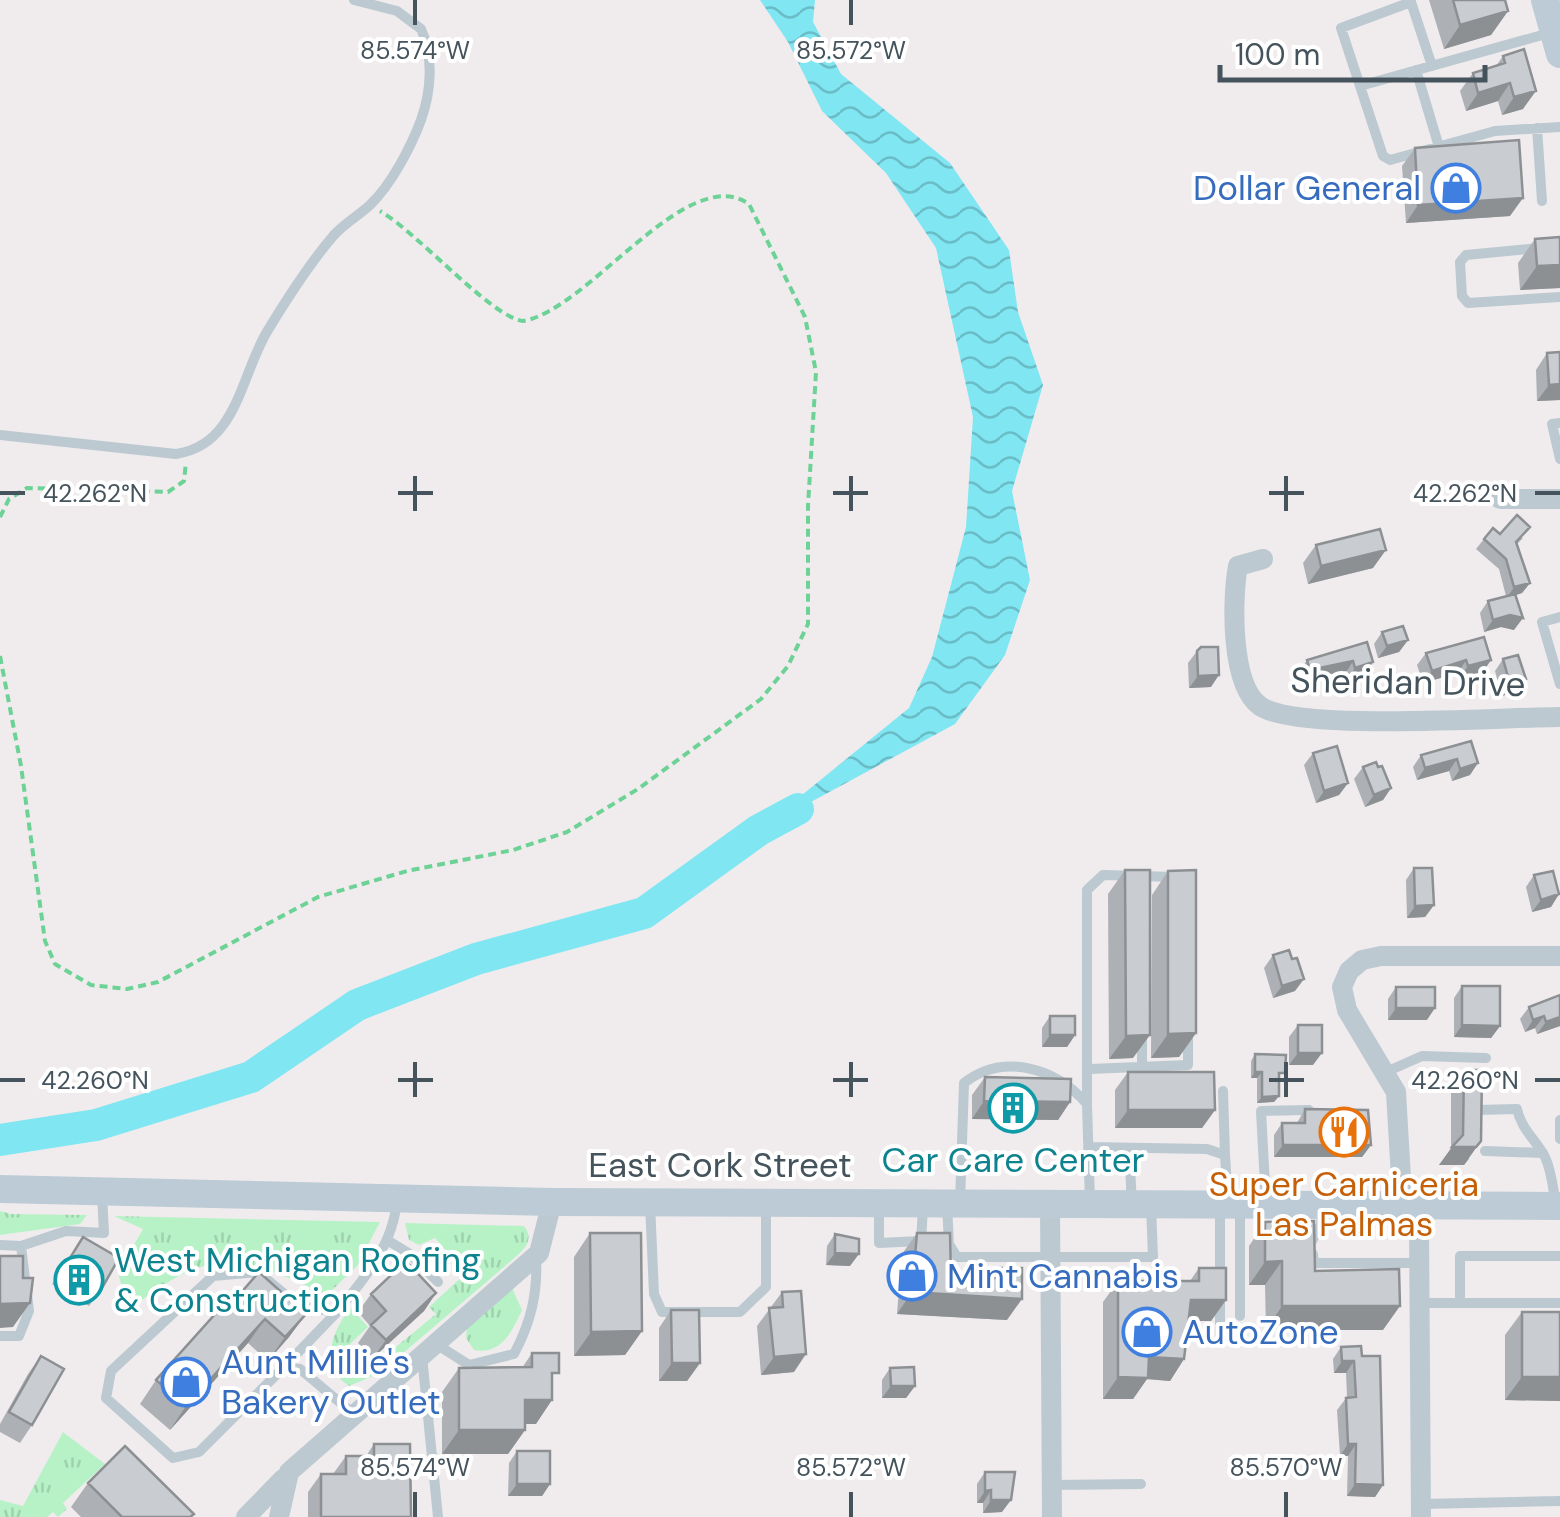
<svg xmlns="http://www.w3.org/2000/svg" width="1560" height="1517" font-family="'DM Sans',sans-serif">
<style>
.grass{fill:url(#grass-tufts)}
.water{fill:url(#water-waves)}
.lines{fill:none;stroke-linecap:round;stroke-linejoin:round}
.river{stroke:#80e6f2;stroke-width:32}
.path{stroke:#6cd295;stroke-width:4;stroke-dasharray:8 5;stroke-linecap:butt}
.lane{stroke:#bcc9d1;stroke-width:10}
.street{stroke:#bcc9d1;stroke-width:20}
.secondary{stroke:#bccbd6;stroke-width:28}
.wall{fill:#adb0b5}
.shaded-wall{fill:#8d9093}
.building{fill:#c9cdd2;stroke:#8d9093;stroke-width:2.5}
.ticks{fill:none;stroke:#44535c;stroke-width:4}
.labels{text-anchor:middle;stroke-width:8;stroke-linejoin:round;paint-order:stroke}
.shop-label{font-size:35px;fill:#366cbe;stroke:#fff;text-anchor:start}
.street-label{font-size:35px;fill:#44535c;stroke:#fff}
.culture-label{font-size:35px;fill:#0d838f;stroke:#fff}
.food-label{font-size:35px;fill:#c56008;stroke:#fff}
.ticks-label{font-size:25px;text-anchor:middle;fill:#44535c;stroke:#fff;stroke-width:8;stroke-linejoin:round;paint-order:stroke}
</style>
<defs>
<pattern id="grass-tufts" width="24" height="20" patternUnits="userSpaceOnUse" patternTransform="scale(2.5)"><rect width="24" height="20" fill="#b7f2c7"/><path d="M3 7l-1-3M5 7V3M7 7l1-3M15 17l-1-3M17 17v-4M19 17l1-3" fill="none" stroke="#9fd1ad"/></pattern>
<pattern id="water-waves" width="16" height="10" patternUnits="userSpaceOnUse" patternTransform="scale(2.5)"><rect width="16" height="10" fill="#80e6f2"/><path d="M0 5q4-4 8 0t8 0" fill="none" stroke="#6abdc7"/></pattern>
</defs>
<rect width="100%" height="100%" fill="#f0eced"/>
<path class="grass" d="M0,1211L11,1214L87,1215L80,1224L0,1235Z
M114,1216L380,1222L357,1266L327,1295C238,1254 211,1245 129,1310L118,1273L143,1229Z
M405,1223L524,1226C536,1241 522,1251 511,1261L402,1354L391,1351L436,1314L429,1307L466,1273L435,1238L419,1245L409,1240Z
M512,1288L522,1310C512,1331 502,1355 474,1350L466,1338L467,1327Z
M351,1308L368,1327L349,1345L380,1373L349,1386C320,1367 330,1332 351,1308Z
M63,1432L105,1464L63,1503L67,1509L58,1517L53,1512L47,1517H0V1500L23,1506Z"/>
<path class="water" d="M760,0H815L813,22L841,74L950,163L1009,250L1018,312L1043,385L1012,491L1030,580L1005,655L955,724L759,830L909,708L932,657L966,527L973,417L936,248L886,173L822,111L788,42Z"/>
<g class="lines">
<path class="river" d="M0,1140L96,1125L251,1077L357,1005L476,959L644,913L759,830L798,809"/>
<path class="path" d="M0,517L9,499L27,488L168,492L184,481L186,462
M0,656L21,766L45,941L55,964L91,985L127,989L158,982L318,897L407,871L513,850L567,832L638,789L761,699L788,666L808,624V506L816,372L805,317L749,204C687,161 589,310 523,321C491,317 418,233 380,211"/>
<path class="lane" d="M1553,32L1360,86L1383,156L1390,160L1495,131L1560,127
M1416,70L1439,147
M1360,86L1341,28L1411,2L1432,66
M1537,128L1542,201
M1560,246L1466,255L1460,262L1462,296L1468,303L1560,297
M1560,423L1552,424L1560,459
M0,435L176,454C238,445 241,373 268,330C288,297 309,264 334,235C345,223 358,216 370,205C391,185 411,147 421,120C431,92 434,57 421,29L397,11L354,0
M1560,617L1542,622L1560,684
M1090,1069L1188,1065V1032
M1142,1069V1035
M1386,1072L1422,1056L1486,1058
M1223,1091L1225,1155
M1087,1104V890L1103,875L1176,877
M1477,1110L1517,1109C1522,1131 1535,1138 1545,1157C1552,1172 1553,1189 1556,1205
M1560,1120V1139
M1088,1147L1207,1149L1225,1155L1228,1201
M1129,1148L1132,1204
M1485,1151L1543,1153
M960,1202L964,1083C1003,1052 1056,1068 1087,1104L1090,1203
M650,1203L654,1294L662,1312H740L766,1287V1203
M1266,1204L1261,1111L1309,1110
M879,1205V1243L921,1241L923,1208
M947,1205L949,1244L957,1257H1153L1151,1205
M387,1240L410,1254L438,1282
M1312,1241L1321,1225L1322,1209
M0,1245L21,1246L66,1231L104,1233L102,1194
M1313,1254L1314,1263H1419
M1220,1279V1206
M1220,1296V1339
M1460,1302V1256H1560
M1420,1303H1560
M1240,1316V1206
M0,1336H19L29,1311L21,1246
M436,1344L469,1365L514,1354C531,1322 538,1293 536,1257
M422,1356L438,1517
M284,1367L337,1312
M355,1415L300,1369L284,1367L199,1452L173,1458L106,1398L111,1371L213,1276L258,1272L299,1306L337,1312C365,1278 394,1244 397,1199
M1052,1485L1141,1484
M1422,1504L1560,1501"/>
<path class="street" d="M1500,499H1560
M1263,559L1238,566C1232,598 1230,685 1260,706C1297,732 1505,717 1560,717
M1050,1204L1052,1517
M246,1517L283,1479
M279,1517L289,1472L539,1253L552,1202
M1421,1517L1419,1225L1401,1178L1396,1092L1347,1010L1342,987L1349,971L1362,960L1381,956H1560"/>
<path class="secondary" d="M1545,0L1560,54
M0,1189L552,1202L1560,1206"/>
</g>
<path class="wall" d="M1429,0H1505L1508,11L1491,35L1444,49Z
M1503,56L1523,109L1502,115L1498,101L1466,111L1460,91L1473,73L1496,66Z
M1415,148L1510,216L1406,223L1402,166Z
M1560,237V288L1520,290L1518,263L1535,239Z
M1547,353L1560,400L1537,401L1536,370Z
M1500,534L1523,538L1517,544L1530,583L1522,593L1516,595L1514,630L1501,627L1484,632L1480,613L1488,601L1506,596L1499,569L1476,549L1484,539Z
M1316,545L1373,568L1308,584L1303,563Z
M1382,632L1408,640L1399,652L1378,658L1374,644Z
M1484,637L1483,672L1459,678L1458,673L1423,683L1417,665L1426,653Z
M1197,651L1211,687L1189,688L1188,663Z
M1503,659L1526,679L1517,691L1502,696L1495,671Z
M1307,660L1373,662L1367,671L1349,677L1347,671L1303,679L1301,670Z
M1471,741L1470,775L1452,781L1449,771L1417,780L1413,767L1421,755Z
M1313,753L1348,783L1339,795L1316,803L1304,765Z
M1363,767H1378L1391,788L1383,800L1365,807L1354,779Z
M1414,868L1434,905L1425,917L1407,918L1406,880Z
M1125,870L1133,1058L1109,1059L1108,894Z
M1168,871L1196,1033L1179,1057L1151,1058L1152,895Z
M1534,875L1559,894L1551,907L1532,912L1526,887Z
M1273,955L1295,991L1273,998L1264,968Z
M1462,986L1500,1026L1491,1038L1454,1037V998Z
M1396,987L1427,1020H1388V999Z
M1529,1007L1560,1026L1537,1034L1535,1028L1525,1032L1520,1019Z
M1050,1016L1075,1035L1067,1047H1042V1028Z
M1298,1025L1313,1065H1289V1037Z
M1255,1054L1281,1079H1279V1096L1274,1102L1257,1103V1078H1251V1061Z
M1464,1070L1469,1159L1464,1165H1439L1451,1149V1088Z
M1128,1072L1215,1110L1202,1128H1115V1090Z
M985,1077L1070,1102L1058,1120L972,1119V1095Z
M1305,1109L1371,1145L1362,1157H1274V1135L1282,1123H1297Z
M1265,1222L1315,1271L1383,1330H1266L1265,1285H1249V1246Z
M590,1233L642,1331L625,1355L574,1356V1257Z
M917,1233L951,1278H992L1000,1268L1007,1320L897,1314L902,1254Z
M835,1234L850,1266L826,1265L827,1246Z
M83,1237L102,1288L89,1306L52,1284Z
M1199,1268L1226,1300L1211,1321H1189L1184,1359L1170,1381L1147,1379L1133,1399H1103V1302L1118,1281H1190Z
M782,1292L794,1372L761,1375L757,1326Z
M436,1293L424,1311L373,1358L358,1343L370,1326L358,1312L371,1294Z
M239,1295L306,1314L289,1337L268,1361L248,1343L170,1430L140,1404L156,1380Z
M671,1310L700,1363L687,1381H659V1328Z
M1522,1312L1560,1401L1505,1400V1335Z
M1341,1347L1362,1356L1383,1485L1375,1497L1347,1496L1348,1456H1340L1337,1410L1347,1397L1346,1373H1334L1333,1359Z
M532,1353L552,1383L536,1424H525V1430L508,1454H442V1392L459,1368H522Z
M41,1356L32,1425L20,1443L0,1432V1424L28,1374Z
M890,1368L915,1386L906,1398H882V1380Z
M374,1444L411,1517H308V1492L321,1474H333L346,1456H366Z
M517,1451L550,1484L542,1496H508L509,1463Z
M985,1472L1002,1512L983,1513V1503H977V1484Z
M88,1483L191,1517H81L71,1507Z"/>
<path class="shaded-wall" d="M1508,11L1491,35L1444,49L1460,25Z
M1510,83L1498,101L1466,111L1478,93Z
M1536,91L1523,109L1502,115L1514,97Z
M1523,198L1510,216L1406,223L1418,205Z
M1560,265V288L1520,290L1537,266Z
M1560,384V400L1537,401L1549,385Z
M1386,550L1373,568L1308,584L1321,566Z
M1530,583L1522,593L1507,598L1514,587Z
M1510,615L1523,618L1514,630L1501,627L1484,632L1493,620Z
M1408,640L1399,652L1378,658L1387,646Z
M1466,660L1458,673L1423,683L1432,671Z
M1491,660L1483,672L1459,678L1468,666Z
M1353,661L1347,671L1303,679L1310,670Z
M1373,662L1367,671L1349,677L1355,668Z
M1219,675L1211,687L1189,688L1198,676Z
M1526,679L1517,691L1502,696L1510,684Z
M1457,759L1449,771L1417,780L1425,768Z
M1478,763L1470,775L1452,781L1460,769Z
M1348,783L1339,795L1316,803L1324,791Z
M1391,788L1383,800L1365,807L1374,795Z
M1559,894L1551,907L1532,912L1541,900Z
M1434,905L1425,917L1407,918L1415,906Z
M1304,979L1295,991L1273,998L1282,986Z
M1396,1008H1435L1427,1020H1388Z
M1544,1016L1535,1028L1525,1032L1533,1020Z
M1560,1017V1026L1537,1034L1546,1022Z
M1462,1025L1500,1026L1491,1038L1454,1037Z
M1196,1033L1179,1057L1151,1058L1168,1034Z
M1050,1035H1075L1067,1047H1042Z
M1150,1035L1133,1058L1109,1059L1126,1036Z
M1298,1053H1322L1313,1065H1289Z
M1255,1072H1262L1257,1078H1251Z
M1279,1096L1274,1102L1257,1103L1262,1097Z
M984,1101L1070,1102L1058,1120L972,1119Z
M1128,1110H1215L1202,1128H1115Z
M1481,1141L1464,1165H1439L1452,1147Z
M1283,1145H1371L1362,1157H1274Z
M835,1253L859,1254L850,1266L826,1265Z
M1282,1261L1265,1285H1249L1265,1262Z
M912,1292L1022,1299L1007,1320L897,1314Z
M436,1293L424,1311L373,1358L386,1340Z
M1191,1300H1226L1211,1321H1176Z
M30,1303L13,1327L0,1328V1304Z
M1282,1306H1400L1383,1330H1266Z
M306,1314L289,1337L268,1361L285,1337Z
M265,1319L248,1343L170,1430L186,1406Z
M642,1331L625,1355L574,1356L591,1332Z
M806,1354L794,1372L761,1375L774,1357Z
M1149,1357L1184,1359L1170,1381L1147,1379L1133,1399H1103L1118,1377Z
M1342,1361H1354L1346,1373H1334Z
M672,1363H700L687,1381H659Z
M1522,1377H1560V1401L1505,1400Z
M891,1386H915L906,1398H882Z
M525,1400H552L536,1424H508Z
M459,1430H525L508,1454H442Z
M1348,1444H1356L1348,1456H1340Z
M517,1484H550L542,1496H508Z
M1355,1484L1383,1485L1375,1497L1347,1496Z
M991,1490L983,1503H977L985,1491Z
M991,1500H1011L1002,1512L983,1513Z"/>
<path class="building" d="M1453,0H1505L1508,11L1460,25Z
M1524,49L1536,91L1514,97L1510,83L1478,93L1473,73L1505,63L1503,56Z
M1519,140L1523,198L1418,205L1415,148Z
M1560,237V265L1537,266L1535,239Z
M1560,352V384L1549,385L1547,353Z
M1517,515L1530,527L1516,542L1530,583L1514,587L1506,559L1484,539L1493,528L1500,534Z
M1380,529L1386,550L1321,566L1316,545Z
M1515,594L1523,618L1510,615L1493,620L1488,601Z
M1403,626L1408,640L1387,646L1382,632Z
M1484,637L1491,660L1468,666L1466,660L1432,671L1426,653Z
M1367,642L1373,662L1355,668L1353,661L1310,670L1307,660Z
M1201,647H1218L1219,675L1198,676L1197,651Z
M1518,655L1526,679L1510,684L1503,659Z
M1471,741L1478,763L1460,769L1457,759L1425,768L1421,755Z
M1337,746L1348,783L1324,791L1313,753Z
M1376,762L1378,767L1382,766L1391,788L1374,795L1363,767Z
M1414,868H1432L1434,905L1415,906Z
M1125,870H1150V1035L1126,1036Z
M1196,870V1033L1168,1034V871Z
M1553,871L1559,894L1541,900L1534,875Z
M1289,950L1292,959L1297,958L1304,979L1282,986L1273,955Z
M1462,986H1500V1026L1462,1025Z
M1396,987H1435V1008H1396Z
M1560,995V1017L1546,1022L1544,1016L1533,1020L1529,1007Z
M1050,1016H1075V1035H1050Z
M1298,1025H1322V1053H1298Z
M1255,1054L1286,1055L1285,1073H1279V1096L1262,1097V1072H1255Z
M1464,1070H1482L1481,1141L1476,1147H1452L1463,1135Z
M1128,1072H1214L1215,1110H1128Z
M985,1077L1071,1079L1070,1102L984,1101Z
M1305,1109L1368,1110L1371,1145H1283L1282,1123H1305Z
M1314,1221L1315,1271L1399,1269L1400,1306H1282V1261L1265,1262V1222Z
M590,1233H641L642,1331L591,1332Z
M917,1233H950L951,1278H1000V1268H1022V1299L912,1292Z
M835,1234L859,1239V1254L835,1253Z
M83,1237L119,1258L102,1288L65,1266Z
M0,1256H23V1278H33L30,1303L0,1304Z
M406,1261L436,1293L386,1340L371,1325L386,1311L371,1294Z
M1199,1268H1226V1300H1191L1184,1359L1149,1357L1148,1378L1118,1377V1281H1199Z
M259,1272L306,1314L285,1337L265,1319L186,1406L156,1380L235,1292L239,1295Z
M801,1291L806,1354L774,1357L769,1308L783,1307L782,1292Z
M671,1310H699L700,1363H672Z
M1522,1312H1560V1377H1522Z
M1361,1346L1362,1356H1380L1383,1485L1355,1484L1356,1444H1348L1346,1398L1356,1397L1354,1361H1342L1341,1347Z
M532,1353H559V1373H552V1400H525V1430H459V1368L532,1367Z
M41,1356L64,1369L32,1425L9,1412Z
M914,1367L915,1386H891L890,1368Z
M374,1444H410L411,1517H321V1474H346V1456H374Z
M125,1446L194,1514L190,1517H122L88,1483Z
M517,1451H550V1484H517Z
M985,1472H1015L1011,1500H991V1490L985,1491Z"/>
<path class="ticks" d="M415,0V25M851,0V25M415,476V511M851,476V511M1286,476V511M0,493H25M398,493H433M833,493H868M1269,493H1304M1535,493H1560M415,1062V1097M851,1062V1097M1286,1062V1097M0,1080H25M398,1080H433M833,1080H868M1269,1080H1304M1535,1080H1560M415,1492V1517M851,1492V1517M1286,1492V1517"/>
<defs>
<g id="shop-ring" transform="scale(2.5)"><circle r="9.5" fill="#fff" stroke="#3f7fe0" stroke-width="1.5"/><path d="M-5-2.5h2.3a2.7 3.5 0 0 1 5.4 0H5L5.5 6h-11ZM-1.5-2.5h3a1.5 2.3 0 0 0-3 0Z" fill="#3f7fe0"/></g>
<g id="building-ring" transform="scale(2.5)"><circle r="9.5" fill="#fff" stroke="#0f9aa8" stroke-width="1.5"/><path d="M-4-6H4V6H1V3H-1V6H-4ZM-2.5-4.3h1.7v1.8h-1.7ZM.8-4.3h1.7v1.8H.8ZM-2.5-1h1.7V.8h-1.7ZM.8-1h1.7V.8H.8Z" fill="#0f9aa8"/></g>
<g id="restaurant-ring" transform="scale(2.5)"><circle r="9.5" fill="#fff" stroke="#e8710a" stroke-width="1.5"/><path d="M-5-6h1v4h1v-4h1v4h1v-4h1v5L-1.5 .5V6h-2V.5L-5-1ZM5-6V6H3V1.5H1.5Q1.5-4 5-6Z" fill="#e8710a"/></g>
</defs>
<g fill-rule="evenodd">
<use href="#shop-ring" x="1456" y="188"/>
<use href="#building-ring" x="1013" y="1108"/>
<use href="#restaurant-ring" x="1344" y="1132"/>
<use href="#shop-ring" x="912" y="1276"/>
<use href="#building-ring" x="79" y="1280"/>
<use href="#shop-ring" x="1147" y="1332"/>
<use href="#shop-ring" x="186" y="1382"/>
</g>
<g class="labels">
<g class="shop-label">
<text x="1421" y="200" text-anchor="end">Dollar General</text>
<text x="947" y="1288">Mint Cannabis</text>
<text x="1182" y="1344">AutoZone</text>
<text x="221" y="1374">Aunt Millie's<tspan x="221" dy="40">Bakery Outlet</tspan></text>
</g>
<g class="street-label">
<text transform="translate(1408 682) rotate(1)" y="12">Sheridan Drive</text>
<text x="720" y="1177">East Cork Street</text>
</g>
<g class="culture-label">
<text x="1013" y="1172">Car Care Center</text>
<text x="114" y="1272" text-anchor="start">West Michigan Roofing<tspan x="114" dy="40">&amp; Construction</tspan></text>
</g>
<g class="food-label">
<text x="1344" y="1196">Super Carniceria<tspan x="1344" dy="40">Las Palmas</tspan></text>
</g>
</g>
<g class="ticks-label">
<text x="415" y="59">85.574°W</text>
<text x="851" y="59">85.572°W</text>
<text x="95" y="502">42.262°N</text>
<text x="1465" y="502">42.262°N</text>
<text x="95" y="1089">42.260°N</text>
<text x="1465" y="1089">42.260°N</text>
<text x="415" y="1476">85.574°W</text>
<text x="851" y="1476">85.572°W</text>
<text x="1286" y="1476">85.570°W</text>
</g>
<path d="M1220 65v15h265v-15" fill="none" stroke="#44535c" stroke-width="5"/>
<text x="1235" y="65" font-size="30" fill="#44535c" stroke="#ffffff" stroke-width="8" paint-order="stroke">100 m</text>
</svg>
